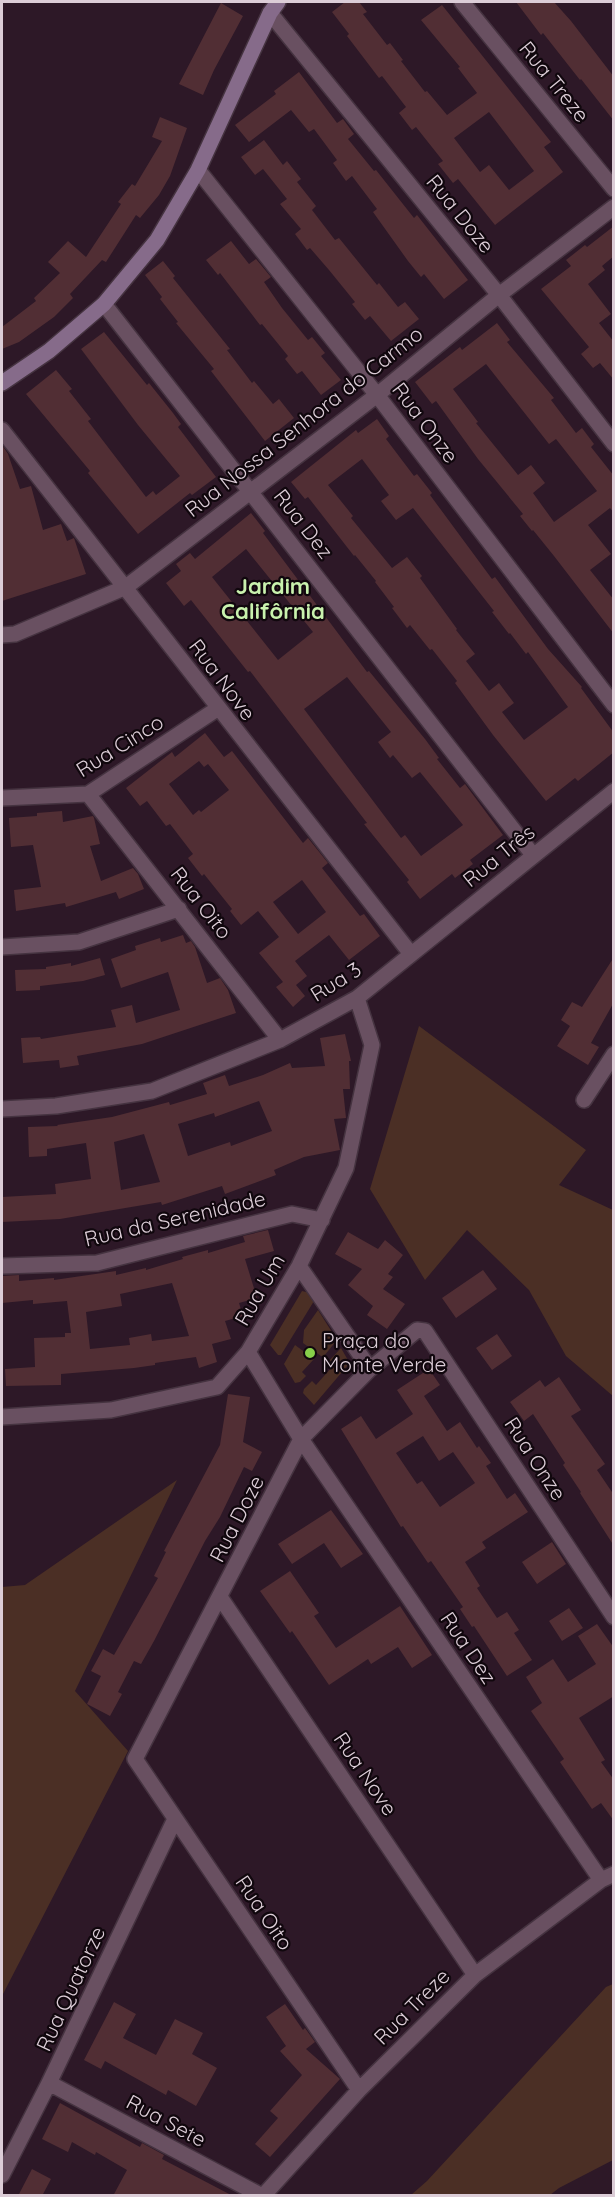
<svg xmlns="http://www.w3.org/2000/svg" width="615" height="2197" font-family="Quicksand,sans-serif">
<style>
.green{fill:#4b2f25}
.building{fill:#512e34;fill-rule:evenodd}
.lines{fill:none;stroke-linecap:round;stroke-linejoin:round}
.street-casing{stroke:#453340;stroke-width:18}
.secondary-casing{stroke:#453340;stroke-width:18}
.street{stroke:#695061;stroke-width:15}
.secondary{stroke:#866b8a;stroke-width:15}
.poi-dot{fill:#87cf4a;stroke:#10070d;stroke-width:2}
.labels{text-anchor:middle;stroke-width:4.5;stroke-linejoin:round;paint-order:stroke}
.street-label{font-size:21px;fill:#dccdd7;stroke:#10070d}
.poi-label{font-size:21px;fill:#dccdd7;stroke:#10070d;text-anchor:start}
.neighbourhood-label{font-size:22px;font-weight:bold;fill:#c9f2ae;stroke:#10070d}
</style>
<rect width="100%" height="100%" fill="#2d1827"/>
<path class="green" d="M419,1026L586,1150L559,1185L613,1210V1396L566,1356L529,1290L467,1230L425,1280L370,1189Z
M302,1291L310,1293L314,1301L281,1355H278L270,1345Z
M318,1310L337,1340L324,1356H321L303,1343L304,1330Z
M295,1345L314,1359L302,1372L306,1376L300,1382L295,1383L284,1364Z
M341,1348L349,1362L348,1365L314,1405L303,1393L304,1389L312,1381L316,1385L332,1367L328,1362Z
M177,1480L75,1691L128,1751L2,1996V1587L25,1585Z
M613,1984V2160L559,2188L550,2195H411L427,2181L606,1987Z"/>
<path class="building" d="M345,2H359L367,12L363,14L387,45L390,43L403,60L401,61L425,92L427,91L447,115L477,93L458,68L460,67L421,20L442,5L551,142L544,147L563,172L495,225L458,179L453,183L438,164L443,161L416,127L412,130L399,113L406,107L382,76L379,78L347,36L349,34L332,12ZM489,112L534,171L509,190L489,165L480,172L454,138Z
M516,2H554L571,21L614,77V121L581,79L580,80L543,33L541,35Z
M221,3L243,16L214,70L203,95L179,84Z
M299,72L337,123L343,119L354,134L348,139L374,171L376,170L414,218L417,215L468,280L444,299L424,274L421,277L408,261L373,212L377,209L352,176L346,181L333,163L337,160L314,129L309,132L291,110L249,142L235,125L276,94L274,91Z
M160,117L187,128L170,176L159,195L140,218L136,215L106,262L102,260L70,294L73,298L54,317L19,342L2,349V327L36,301L34,298L60,273L48,262L68,241L86,257L121,204L118,202L132,184L135,186L162,141L152,137Z
M264,140L283,165L287,161L301,179L297,182L316,206L312,210L335,240L339,238L377,285L379,283L398,307L405,302L419,319L391,341L370,316L365,320L352,304L355,302L329,270L310,248L307,250L295,234L301,229L280,204L287,199L263,169L255,175L241,157Z
M614,226V256L602,266L605,270L588,284L611,314L599,323L614,342V380L600,363L593,368L581,354L589,347L541,289L571,266L566,260L585,245L587,247Z
M231,241L249,264L256,259L271,277L264,282L282,308L308,340L312,337L325,353L321,356L341,380L321,395L302,371L297,374L285,359L288,356L262,324L260,325L220,273L218,275L206,260Z
M163,261L175,276L173,278L230,349L227,350L252,383L254,381L273,404L279,399L294,418L265,441L211,371L214,369L176,323L178,322L160,299L162,297L145,275Z
M497,323L510,340L507,342L554,398L551,400L576,433L582,428L594,444L591,447L614,476V513L610,508L588,525L611,554L590,570L614,600V634L554,556L533,530L532,531L520,516L523,514L478,459L436,401L432,404L415,382L460,347L462,350ZM486,364L549,444L556,439L597,491L554,522L533,493L545,483L531,465L518,475L476,423L478,422L453,389Z
M104,332L147,385L149,383L173,413L181,424L178,427L216,477L192,495L190,493L138,534L88,473L90,471L26,394L56,370L72,389L69,391L91,419L88,421L146,497L153,491L156,495L180,476L138,425L81,349Z
M377,419L389,436L386,439L414,476L417,474L432,493L430,495L492,579L495,577L548,649L582,687L581,688L614,733V752L578,781L575,778L546,801L493,735L455,683L457,681L432,649L430,650L410,625L407,628L392,608L394,607L375,582L376,581L355,555L354,556L308,497L305,499L291,482L356,430L358,433ZM362,459L389,495L381,501L396,520L413,508L494,611L492,612L509,634L510,633L526,654L528,652L568,707L524,740L502,712L514,703L499,683L489,691L466,661L475,654L456,630L457,629L420,578L422,576L407,557L392,568L351,518L353,516L328,485Z
M2,445L8,454L20,489L31,486L43,530L61,524L67,541L74,538L86,574L2,601Z
M251,513L265,531L263,533L367,672L369,671L425,739L439,758L437,759L460,788L465,784L503,835L470,860L473,864L455,878L452,874L420,899L407,882L409,880L364,824L367,823L250,671L248,672L191,600L184,606L166,583L181,571L176,564L190,553L195,559ZM246,549L313,632L278,660L212,577ZM347,677L391,732L378,742L390,758L393,755L412,778L420,772L463,825L421,856L405,835L401,838L304,709Z
M205,733L224,757L232,751L303,843L308,838L328,863L322,868L360,916L364,914L380,936L349,960L329,935L295,961L307,976L296,985L305,996L293,1007L276,987L283,982L259,953L279,937L258,911L241,925L230,911L232,909L204,874L202,876L188,858L193,854L170,824L166,826L147,801L140,806L126,788L172,752L175,757ZM199,761L204,767L208,764L229,790L201,812L199,810L193,815L169,784ZM302,880L326,912L298,934L273,902Z
M62,811L63,822L93,816L94,818L100,844L90,846L101,881L133,868L138,874L144,889L119,899L116,892L66,907L65,903L16,911L14,890L41,887L33,845L11,847L9,818L37,816V813Z
M183,935L186,943L191,941L195,947L207,983L220,978L228,990L236,1013L142,1044L77,1056L79,1065L60,1068L59,1060L23,1063L21,1038L40,1037L41,1039L116,1027L111,1010L132,1005L136,1023L180,1010L168,972L121,988L111,959L136,950L135,946L160,938L161,942Z
M614,957V1002L591,1043L599,1047L588,1065L557,1046L570,1026L561,1020L572,1002L582,1007Z
M100,958L105,975L83,981L40,986V990L16,991L15,970L46,969V967L71,963V966Z
M345,1034L351,1061H349L350,1089H343L346,1118L334,1119L340,1150L304,1157L274,1170L276,1175L225,1194L222,1186L162,1205L161,1202L60,1219L2,1222V1197L56,1194L55,1184L91,1179L86,1143L47,1149V1156L29,1157L28,1127L58,1126L57,1125L112,1117L169,1102L170,1105L207,1094L203,1083L225,1075L229,1086L263,1075L290,1063L292,1068L325,1066L320,1038ZM259,1101L272,1131L231,1146L230,1142L188,1156L178,1124L214,1113L215,1117ZM144,1134L160,1182L121,1190L114,1142Z
M268,1230L274,1251L245,1259L257,1298L239,1303L243,1316L225,1321L231,1339L212,1344L217,1362L199,1368L196,1357L155,1363V1365L134,1368L61,1374V1385L6,1386L5,1369L35,1367L34,1338L65,1337V1333H71L67,1301L33,1304V1300L2,1303V1276L19,1275V1281L54,1278V1280L116,1271V1275L146,1268V1270L183,1259L182,1257L208,1250V1253L245,1242L243,1236ZM172,1283L189,1336L152,1341L151,1334L129,1338L130,1345L90,1349L86,1312L122,1306L120,1294Z
M348,1232L378,1249L385,1240L403,1255L388,1274L393,1277L383,1289L405,1304L387,1329L367,1315L373,1306L348,1285L362,1269L335,1254Z
M483,1270L497,1289L456,1318L442,1298Z
M497,1334L512,1356L492,1370L476,1348Z
M429,1369L440,1385L424,1396L447,1431L460,1422L477,1448L479,1446L491,1463L486,1466L507,1499L515,1493L528,1512L482,1542L486,1548L465,1562L480,1586L477,1588L497,1618L507,1612L519,1630L514,1633L532,1660L507,1676L474,1626L472,1627L460,1609L463,1607L431,1561L428,1563L403,1526L401,1527L341,1429L361,1416L376,1439L413,1414L397,1390ZM423,1436L439,1461L453,1452L475,1483L440,1507L422,1481L417,1484L396,1453Z
M559,1377L581,1410L571,1416L605,1464L597,1470L614,1495V1546L580,1493L581,1492L563,1465L565,1463L533,1414L524,1421L510,1402L540,1380L545,1387Z
M228,1394L250,1397L243,1442L262,1452L252,1471L244,1467L220,1517L205,1541L154,1641L141,1664L134,1661L118,1692L122,1694L110,1716L87,1704L101,1676L91,1671L103,1649L114,1655L158,1578L154,1576L166,1552L164,1551L220,1445Z
M331,1510L363,1554L341,1568L324,1543L292,1564L278,1544Z
M552,1542L566,1564L537,1584L522,1562Z
M290,1571L319,1613L314,1616L336,1648L400,1606L432,1655L412,1668L398,1647L371,1664L368,1659L329,1685L292,1631L290,1633L260,1591Z
M569,1608L583,1628L562,1641L549,1621Z
M597,1624L614,1648V1696L579,1718L605,1760L601,1762L614,1780V1821L601,1803L592,1809L560,1762L564,1759L531,1711L542,1703L526,1677L553,1659L568,1682L596,1664L578,1636Z
M114,2002L136,2014L123,2038L156,2055L175,2019L203,2033L192,2054L217,2068L196,2106L168,2090L166,2095L105,2061L101,2069L84,2060Z
M285,2004L303,2030L305,2028L315,2042L306,2049L340,2079L270,2157L255,2144L278,2118L270,2111L302,2075L280,2051L286,2046L266,2017Z
M60,2103L140,2147L142,2143L164,2155L162,2159L233,2196H113L127,2170L96,2152L95,2155L72,2142L68,2152L42,2139Z
M32,2169L51,2179L42,2196H18Z"/>
<g class="lines">
<g class="street-casing">
<path id="street" d="M462,2L614,189
M270,13L499,295L614,444
M198,170L377,395L614,705
M104,304L533,855
M2,430L411,954
M2,635L15,634L126,587L377,395L499,295L614,207
M88,794L280,1040
M2,798L88,794L217,709
M2,947L79,942L179,909
M584,1100L614,1054
M2,1109L56,1106L152,1091L280,1040L357,998L614,791
M2,1266L97,1263L292,1214L322,1220
M299,1266L370,1369
M248,1352L301,1439L601,1880
M2,1417L111,1410L217,1387L248,1352L299,1266L346,1168L372,1045L357,998
M220,1597L475,1975
M49,2083L262,2196
M359,2090L135,1759L301,1439L370,1369L417,1330L425,1331L614,1617
M2,2175L49,2083L175,1819
M263,2196L359,2090L475,1975L601,1880L614,1874"/>
</g>
<g class="secondary-casing">
<path id="secondary" d="M2,383L49,351L104,304L157,240L198,170L270,13L278,2"/>
</g>
<use href="#street" class="street"/>
<use href="#secondary" class="secondary"/>
</g>
<circle class="poi-dot" cx="310" cy="1353" r="6"/>
<g class="labels">
<g class="street-label">
<text transform="translate(554 82) rotate(51)" y="7">Rua Treze</text>
<text transform="translate(460 214) rotate(51)" y="7">Rua Doze</text>
<text transform="translate(304 422) rotate(-38)" y="7">Rua Nossa Senhora do Carmo</text>
<text transform="translate(425 423) rotate(53)" y="7">Rua Onze</text>
<text transform="translate(303 524) rotate(52)" y="7">Rua Dez</text>
<text transform="translate(222 680) rotate(53)" y="7">Rua Nove</text>
<text transform="translate(120 746) rotate(-32)" y="7">Rua Cinco</text>
<text transform="translate(499 856) rotate(-39)" y="7">Rua Três</text>
<text transform="translate(201 903) rotate(52)" y="7">Rua Oito</text>
<text transform="translate(336 982) rotate(-32)" y="7">Rua 3</text>
<text transform="translate(175 1219) rotate(-13)" y="7">Rua da Serenidade</text>
<text transform="translate(260 1290) rotate(-60)" y="7">Rua Um</text>
<text transform="translate(535 1459) rotate(57)" y="7">Rua Onze</text>
<text transform="translate(237 1519) rotate(-63)" y="7">Rua Doze</text>
<text transform="translate(468 1648) rotate(56)" y="7">Rua Dez</text>
<text transform="translate(365 1774) rotate(56)" y="7">Rua Nove</text>
<text transform="translate(264 1913) rotate(56)" y="7">Rua Oito</text>
<text transform="translate(71 1989) rotate(-65)" y="7">Rua Quatorze</text>
<text transform="translate(412 2007) rotate(-45)" y="7">Rua Treze</text>
<text transform="translate(166 2121) rotate(28)" y="7">Rua Sete</text>
</g>
<g class="poi-label">
<text x="322" y="1348">Praça do<tspan x="322" dy="24">Monte Verde</tspan></text>
</g>
<g class="neighbourhood-label">
<text x="273" y="594">Jardim<tspan x="273" dy="25">Califôrnia</tspan></text>
</g>
</g>
<rect width="615" height="2197" fill="none" stroke="#dccdd7" stroke-width="6"/>
</svg>
